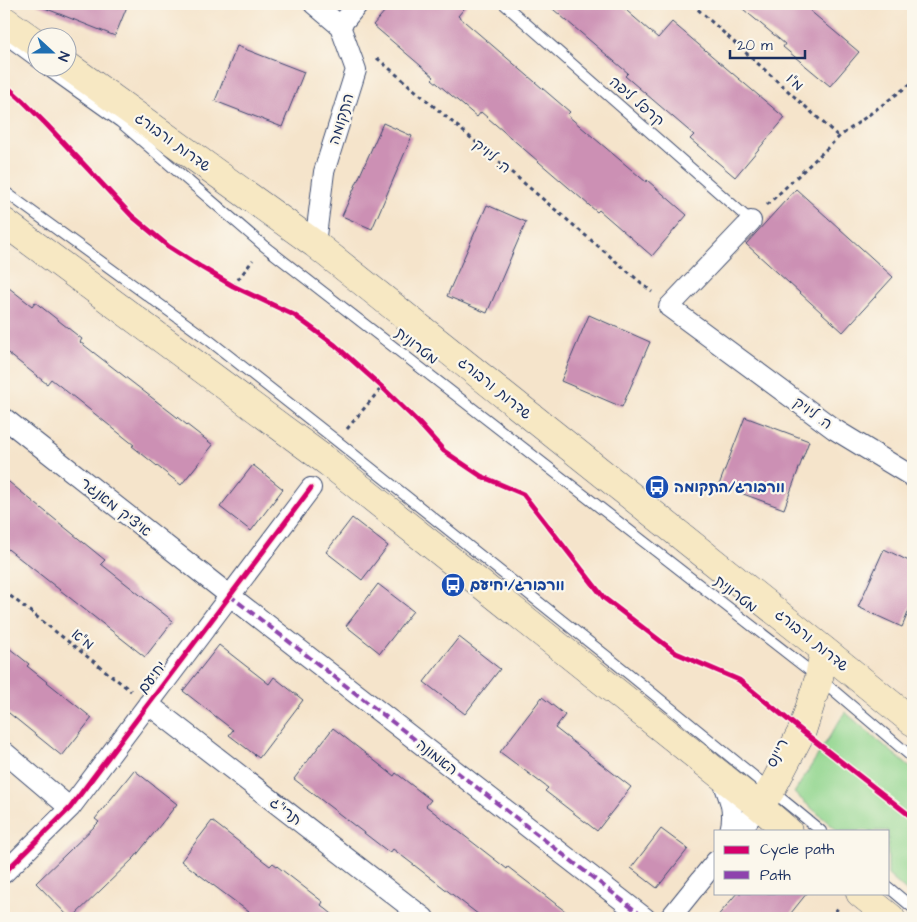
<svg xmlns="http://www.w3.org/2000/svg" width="917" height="922" font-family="'Architects Daughter','Playpen Sans Hebrew',sans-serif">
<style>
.green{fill:#92d68f;stroke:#568276}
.building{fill:#cc90b4}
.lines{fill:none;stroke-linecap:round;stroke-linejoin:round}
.lane-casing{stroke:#3c4a6e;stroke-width:12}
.street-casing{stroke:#3c4a6e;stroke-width:22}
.secondary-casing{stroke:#3c4a6e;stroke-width:29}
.path{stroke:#3c4a6e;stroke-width:3;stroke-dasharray:4 4;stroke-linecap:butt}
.lane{stroke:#fff;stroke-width:10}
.street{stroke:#fff;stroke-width:20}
.secondary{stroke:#f7e8c3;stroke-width:28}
.quiet{stroke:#8e44ad;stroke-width:4;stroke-dasharray:8 4;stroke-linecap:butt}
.cycleway-casing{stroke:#fbf7ec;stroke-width:8}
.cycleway{stroke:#d6006c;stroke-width:5}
.labels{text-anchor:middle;stroke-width:4.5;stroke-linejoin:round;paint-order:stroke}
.street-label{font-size:15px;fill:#1b2f5e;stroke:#fbf7ec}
.transit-label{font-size:15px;font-weight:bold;fill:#164399;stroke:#fbf7ec;text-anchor:start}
</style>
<rect width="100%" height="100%" fill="#fbf7ec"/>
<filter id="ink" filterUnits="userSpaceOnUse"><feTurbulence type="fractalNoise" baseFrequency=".02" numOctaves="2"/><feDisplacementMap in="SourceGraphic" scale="10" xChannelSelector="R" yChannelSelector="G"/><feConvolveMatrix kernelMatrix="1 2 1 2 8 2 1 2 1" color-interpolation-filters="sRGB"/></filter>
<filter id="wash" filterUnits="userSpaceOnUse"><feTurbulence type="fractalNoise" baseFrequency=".0096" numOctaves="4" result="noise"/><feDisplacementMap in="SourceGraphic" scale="20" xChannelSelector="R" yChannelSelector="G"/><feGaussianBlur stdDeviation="1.12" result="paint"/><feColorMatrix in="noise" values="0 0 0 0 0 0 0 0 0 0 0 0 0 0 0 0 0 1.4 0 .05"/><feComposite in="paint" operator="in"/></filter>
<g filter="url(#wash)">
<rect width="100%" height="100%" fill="#f5e4cb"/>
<path class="green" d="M845,712L913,770V897L888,875V831H838L794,793Z"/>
<g id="blocks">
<path class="building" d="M38,4H128L115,36L37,5Z
M391,4H468L458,16L570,112L567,115L646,182L647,180L687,215L652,256L599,210L597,212L481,112L477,117L432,79L434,77L373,25Z
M547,4H619L658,38L672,22L785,118L735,177L690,139L694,135L625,76L628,73Z
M737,4H802L859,52L830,86L783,47L785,44Z
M237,46L304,72L282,127L215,101Z
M383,123L412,136L372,229L342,216Z
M796,189L893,277L843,332L746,244Z
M487,205L526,222L487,313L447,296Z
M4,284L32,306L35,302L82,339L80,342L213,445L181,485L132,446L134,445L51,379L47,384L4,350Z
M589,315L650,342L622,407L561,381Z
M745,417L809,441L784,509L719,485Z
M253,465L283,489L251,531L220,507Z
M4,478L105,560L101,564L173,621L145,657L4,546Z
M352,518L388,546L362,580L326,552Z
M884,549L913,563V601L902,627L858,607Z
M378,584L413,611L380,653L346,626Z
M459,637L500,669L465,714L424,682Z
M4,644L29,664L27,666L92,718L62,756L4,709Z
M219,645L269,684L274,677L303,700L259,758L229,735L233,730L183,691Z
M542,697L565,715L555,728L631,787L597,831L545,791L548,788L500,752Z
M333,728L394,776L396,773L431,800L426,806L507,869L508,867L574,918H483L393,849L390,853L294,779Z
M134,770L177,804L135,857L72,918H70L36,883L99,822L95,819Z
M212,821L270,866L273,863L323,902L321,905L337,918H257L181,861Z
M661,829L688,849L657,888L631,868Z
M737,893H807L787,918H716Z"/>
</g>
</g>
<g filter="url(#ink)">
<use href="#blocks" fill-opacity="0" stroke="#3c4a6e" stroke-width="1"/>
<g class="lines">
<g class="lane-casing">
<path id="lane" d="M504,4L751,221
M4,38L38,63
M44,68L120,122L264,246L819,678L913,758
M4,191L210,341L337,441L629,674L821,831
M888,887L913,908"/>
</g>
<g class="street-casing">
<path id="street" d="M314,4L340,26
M751,221L669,307L834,429L913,477
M315,244L324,172L356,70L340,26L358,4
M4,418L229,595L645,918
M148,704L424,918
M4,752L70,808
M721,776C728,795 736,810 730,831
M740,831L759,806
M4,873L70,808L311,488
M670,918L716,861"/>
</g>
<g class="secondary-casing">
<path id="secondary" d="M4,20L38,44
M68,66L315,244L824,650L913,722
M4,222L329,463L759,806L788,831
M759,806L771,790L802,731L819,678L824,650
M860,893L891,918"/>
</g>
<path class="path" d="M692,4L839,137
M377,58L652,292
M767,205L839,137L913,82
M233,286L253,260
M347,429L382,387
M4,591L131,691
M830,918L839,907"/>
<use href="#lane" class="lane"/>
<use href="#street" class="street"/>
<use href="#secondary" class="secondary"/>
<path class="quiet" d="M229,595L645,918"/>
<g class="cycleway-casing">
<path id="cycleway" d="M4,84L22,100L47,125L132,216L168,246L201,267L233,286L294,315L335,345L382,387L418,422L444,451L481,476L523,494L604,598L676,653L739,680L802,731L913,818
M4,873L70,808L311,488"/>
</g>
<use href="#cycleway" class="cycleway"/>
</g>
</g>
<defs>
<g id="bus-disc" transform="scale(1.25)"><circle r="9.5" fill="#1a4fb4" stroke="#fbf7ec"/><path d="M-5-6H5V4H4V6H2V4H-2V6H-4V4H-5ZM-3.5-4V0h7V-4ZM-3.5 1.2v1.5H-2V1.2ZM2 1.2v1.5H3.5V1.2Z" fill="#fff"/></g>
</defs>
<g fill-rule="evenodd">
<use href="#bus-disc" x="657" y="487"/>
<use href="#bus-disc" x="453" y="585"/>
</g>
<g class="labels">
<g class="street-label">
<text transform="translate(795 82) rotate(42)" y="5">מ"ו</text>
<text transform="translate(637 101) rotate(41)" y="5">קרפל ליפה</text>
<text transform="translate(341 119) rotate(-73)" y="5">התקומה</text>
<text transform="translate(173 142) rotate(36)" y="5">שדרות ורבורג</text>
<text transform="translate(492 156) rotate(40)" y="5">ה. ליויק</text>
<text transform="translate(417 346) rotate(38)" y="5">מטרונית</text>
<text transform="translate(495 388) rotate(39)" y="5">שדרות ורבורג</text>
<text transform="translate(813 413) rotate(36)" y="5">ה. ליויק</text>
<text transform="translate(116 507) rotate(38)" y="5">איציק מאנגר</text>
<text transform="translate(736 594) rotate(38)" y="5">מטרונית</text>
<text transform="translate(83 639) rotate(38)" y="5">מ"א</text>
<text transform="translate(812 640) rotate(39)" y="5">שדרות ורבורג</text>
<text transform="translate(152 677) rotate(-53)" y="5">יחיעם</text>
<text transform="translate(777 753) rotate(-62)" y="5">ריינס</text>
<text transform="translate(437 757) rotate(38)" y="5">האמונה</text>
<text transform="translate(286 811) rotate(38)" y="5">תרי"ג</text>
</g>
<g class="transit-label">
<text x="674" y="492">וורבורג/התקומה</text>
<text x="470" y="590">וורבורג/יחיעם</text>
</g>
</g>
<rect width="917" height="922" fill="none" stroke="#fbf7ec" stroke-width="20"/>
<rect x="714" y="830" width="175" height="65" fill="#fbf7ec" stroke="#a1a7b3"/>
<rect x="724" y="846" width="25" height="8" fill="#d6006c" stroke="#a1a7b3"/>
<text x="760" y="854" font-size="15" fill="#1b2f5e">Cycle path</text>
<rect x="724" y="871" width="25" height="8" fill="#8e44ad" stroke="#a1a7b3"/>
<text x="760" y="880" font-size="15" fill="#1b2f5e">Path</text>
<g transform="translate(52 52) rotate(111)"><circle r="24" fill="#fbf7ec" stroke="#a1a7b3"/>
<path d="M0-4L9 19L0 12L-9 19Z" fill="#1f6fb2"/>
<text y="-8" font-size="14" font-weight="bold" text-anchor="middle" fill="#1b2f5e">N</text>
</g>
<path d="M730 50v8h75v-8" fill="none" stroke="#1b2f5e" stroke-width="2.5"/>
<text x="737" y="50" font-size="15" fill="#1b2f5e" stroke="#fbf7ec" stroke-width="4" paint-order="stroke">20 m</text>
</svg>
